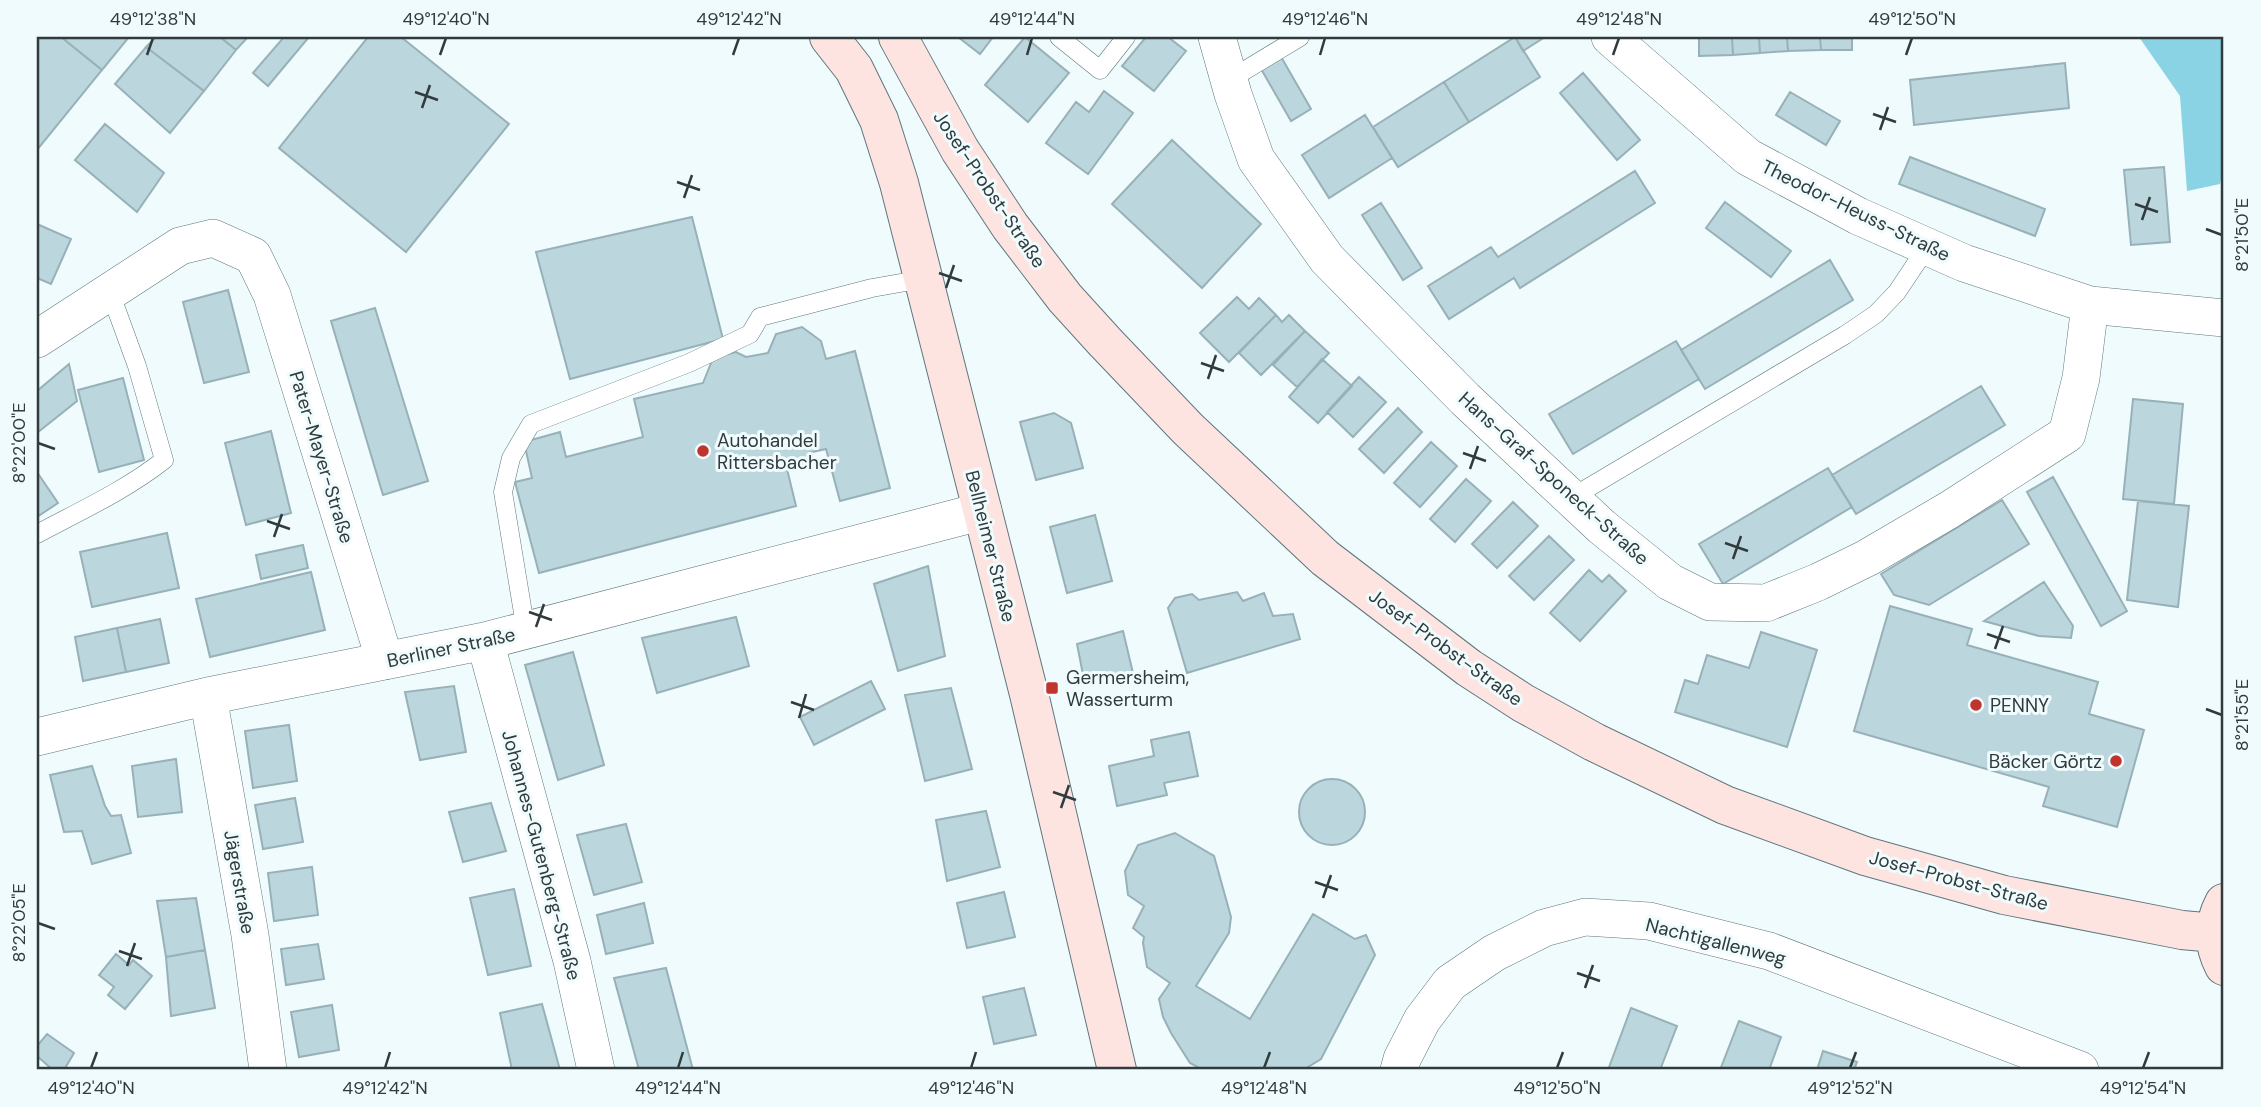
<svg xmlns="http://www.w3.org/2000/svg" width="2261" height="1107" font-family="'DM Sans',sans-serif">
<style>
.green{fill:#8ad3e5}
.building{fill:#bcd6dd;stroke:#97b1b8;stroke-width:2}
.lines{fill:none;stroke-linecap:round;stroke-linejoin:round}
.lane-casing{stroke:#5e777d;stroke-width:19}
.street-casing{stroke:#5e777d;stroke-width:38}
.secondary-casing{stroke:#5e777d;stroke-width:40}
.lane{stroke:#fff;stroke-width:18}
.street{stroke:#fff;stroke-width:37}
.secondary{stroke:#fde4e1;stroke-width:38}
.ticks{fill:none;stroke:#303b3d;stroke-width:2.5}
.poi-dot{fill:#c1332d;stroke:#f0fbfd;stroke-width:2.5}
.labels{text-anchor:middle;stroke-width:6;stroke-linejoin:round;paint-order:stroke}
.street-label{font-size:19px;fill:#303b3d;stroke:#f0fbfd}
.poi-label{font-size:19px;fill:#303b3d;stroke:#f0fbfd;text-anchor:start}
.neatline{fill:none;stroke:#303b3d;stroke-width:2.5}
.ticks-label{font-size:18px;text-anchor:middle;fill:#303b3d}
</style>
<rect width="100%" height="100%" fill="#f0fbfd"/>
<path class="green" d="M2139,37H2224V163L2220,184L2187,191L2180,96Z"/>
<path class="building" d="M37,37H61L102,70L37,150Z
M61,37H129L102,70Z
M156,37H220L236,50L204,91L146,47Z
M220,37H248L236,50Z
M284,37H309L268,86L253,73Z
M368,37H401L509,124L406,252L279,148Z
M958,37H993L980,54Z
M1025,37L1069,73L1028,122L985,85Z
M1146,37H1168L1186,51L1154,91L1122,66Z
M1515,37L1540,77L1469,122L1444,82Z
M1515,37H1545L1523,51Z
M1699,37H1732L1733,55L1699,56Z
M1732,37H1759L1760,53L1733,55Z
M1759,37H1787L1788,51L1760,53Z
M1787,37H1820L1821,50L1788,51Z
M1820,37H1852V50H1821Z
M146,47L204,91L170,133L115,84Z
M1280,55L1311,109L1291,121L1260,67Z
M2065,63L2069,108L1914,125L1910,80Z
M1583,73L1640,140L1617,160L1560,93Z
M1444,82L1469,122L1398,167L1373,127Z
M1104,91L1133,113L1088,174L1046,143L1076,102L1089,112Z
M1790,92L1840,121L1826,145L1776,115Z
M1365,115L1392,158L1329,198L1302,155Z
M105,124L164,173L137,212L75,160Z
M1172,140L1261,224L1202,288L1112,204Z
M1910,157L2045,209L2035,236L1899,184Z
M2164,167L2170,242L2131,245L2124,170Z
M1635,171L1655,203L1520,288L1514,278L1449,319L1428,286L1491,247L1498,257Z
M1725,202L1791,251L1771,277L1706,228Z
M1381,203L1422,268L1403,280L1362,215Z
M692,217L723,339L570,379L536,252Z
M37,224L71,239L51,284L37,278Z
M1830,260L1853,300L1705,389L1681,350Z
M228,290L249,372L204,383L183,302Z
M1237,297L1249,309L1259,298L1276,315L1229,362L1200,333Z
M375,308L428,481L383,495L331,321Z
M1276,315L1282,322L1289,315L1305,331L1261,375L1239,353Z
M802,327L821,341L826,359L855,351L890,488L840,501L826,449L808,453L810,463L787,469L796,506L539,573L515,482L532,478L524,442L560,432L566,457L643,437L634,399L703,383L713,358L736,352L746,357L768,353L776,334Z
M1305,331L1329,353L1297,387L1273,365Z
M1676,341L1699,379L1573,454L1549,414Z
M1322,359L1352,386L1318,423L1289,397Z
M69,364L77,401L37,433V391Z
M1359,377L1386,402L1353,437L1327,412Z
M123,378L144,460L99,472L78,390Z
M1981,386L2005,425L1856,514L1832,475Z
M2133,399L2183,404L2174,504L2123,499Z
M1398,408L1422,432L1384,473L1359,449Z
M1054,413L1071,423L1083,468L1036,480L1020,422Z
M271,431L291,513L246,525L225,443Z
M1431,442L1457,466L1420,507L1394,483Z
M1828,468L1852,507L1723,584L1699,544Z
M37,472L58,503L37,517Z
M2053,477L2127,611L2101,626L2027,492Z
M1466,479L1491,501L1455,542L1430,519Z
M2002,500L2029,544L1929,605L1894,595L1881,574Z
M2138,501L2189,506L2178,607L2127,600Z
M1513,502L1538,526L1497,568L1472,544Z
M1095,515L1112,581L1067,593L1050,527Z
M167,533L179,588L92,607L80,552Z
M1549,536L1574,560L1534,600L1509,576Z
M303,545L308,568L261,579L256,555Z
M928,566L945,656L898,671L874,584Z
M1589,570L1602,582L1609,575L1626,591L1580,641L1550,613Z
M311,572L325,630L210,657L196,599Z
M2044,582L2073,626L2071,638L2039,636L1984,621Z
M1237,592L1243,601L1264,593L1273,616L1293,614L1300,639L1187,673L1168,608L1175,598L1192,594L1199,600Z
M1890,606L1972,629L1967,645L2098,682L2089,714L2144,730L2117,827L2043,806L2049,787L1854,731Z
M736,617L749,666L657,693L642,638Z
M160,619L169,663L126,672L117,628Z
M117,628L126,672L83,681L75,637Z
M1123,631L1133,673L1085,685L1077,644Z
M1761,632L1817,650L1787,747L1675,712L1685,680L1698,684L1707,655L1749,668Z
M573,652L604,765L558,780L525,665Z
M871,681L885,709L814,745L800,717Z
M454,686L466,752L420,760L405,692Z
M951,688L972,769L925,781L905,695Z
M289,725L297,781L253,788L245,731Z
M1189,732L1198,776L1164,783L1167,795L1117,806L1109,766L1154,756L1151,740Z
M176,759L182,812L138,817L132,766Z
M92,766L105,806L111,816L121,815L131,853L92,864L82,831L64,832L50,775Z
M1299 812a33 33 0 1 1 66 0a33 33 0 1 1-66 0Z
M295,798L303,842L263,849L255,805Z
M491,803L506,851L463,862L449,812Z
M986,811L1000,867L947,881L936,820Z
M626,824L642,882L594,895L577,835Z
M1175,833L1214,856L1231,917L1229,933L1196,986L1250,1019L1313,914L1355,939L1366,935L1375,955L1321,1059L1303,1070H1203L1190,1063L1171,1033L1163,1017L1159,999L1170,983L1147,967L1143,943L1144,937L1133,928L1144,906L1128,895L1125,871L1138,845Z
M312,867L318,915L274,921L268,873Z
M514,889L531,966L488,975L470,898Z
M1004,892L1015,937L967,948L957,903Z
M196,898L205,950L166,957L157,901Z
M644,903L653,943L606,954L597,915Z
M318,944L324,979L286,985L281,949Z
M205,950L215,1008L171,1016L166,957Z
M116,954L129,965L133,960L152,976L125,1009L108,995L114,987L99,975Z
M666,968L693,1070H639L614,978Z
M1024,988L1036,1035L994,1044L983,997Z
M542,1004L560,1070H512L500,1013Z
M332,1005L339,1050L299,1057L291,1012Z
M1631,1008L1677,1026L1660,1070H1608Z
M1739,1021L1781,1037L1769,1070H1720Z
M47,1034L74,1053L64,1070H53L37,1056V1046Z
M1823,1051L1857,1062L1854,1070H1817Z"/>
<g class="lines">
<g class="lane-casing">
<path id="lane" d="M1059,37L1100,70L1126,37
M1229,80L1300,37
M1571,498L1845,335L1876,314L1897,292L1927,247
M37,534C80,511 126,490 164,460L137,366L110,292
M526,631L503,492L511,458L531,424L689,363L750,334L760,317L872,288L923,279"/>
</g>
<g class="street-casing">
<path id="street" d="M1217,37L1233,94L1256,159L1327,259L1465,399L1602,527L1670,582L1710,602L1766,603L1818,582L1867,558L1949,510L2067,434L2081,378L2090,305
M1610,37L1748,157L1858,216L1964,263L2090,305L2224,318
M37,339L180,246L213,238L253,256L272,295L385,661
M485,641L572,961L596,1070
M208,696L250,935L268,1070
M37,737L208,696L485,641L983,511
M1399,1070L1402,1059L1422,1020L1450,983L1494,953L1544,928L1585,917L1649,921L1769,951L2080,1070"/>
</g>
<g class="secondary-casing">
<path id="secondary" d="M829,37L854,69L879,120L899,183L1029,694L1117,1070
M898,37L960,150L1010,226L1065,298L1105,342L1188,429L1325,558L1469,668L1523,703L1594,742L1725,805L1865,856L2004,895L2182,930L2215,933
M2224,903C2213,924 2213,945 2224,966"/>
</g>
<use href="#lane" class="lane"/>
<use href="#street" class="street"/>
<use href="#secondary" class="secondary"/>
</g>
<path class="ticks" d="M147,55L153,38M440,55L446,38M733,55L739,38M1027,55L1032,38M1320,55L1325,38M1613,55L1619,38M1906,55L1912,38M415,92L438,100M422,108L430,85M1873,114L1896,122M1880,130L1888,107M677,182L700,190M684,198L692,175M2135,204L2158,212M2142,220L2150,197M2206,229L2222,235M939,273L962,281M946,288L954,265M1201,363L1224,371M1208,379L1216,355M38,443L55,449M1463,453L1486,461M1470,469L1478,446M267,521L290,529M274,537L282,514M1725,543L1748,551M1733,559L1741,536M529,612L552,620M536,627L544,604M1987,634L2010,642M1995,649L2003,626M791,702L814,710M2206,709L2222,715M799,718L806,694M1053,792L1076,800M1061,808L1069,785M1315,882L1338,890M1323,898L1331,875M38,923L55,929M119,951L142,959M127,966L135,943M1577,973L1600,981M1585,988L1593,965M91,1068L97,1052M385,1068L390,1052M678,1068L683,1052M971,1068L976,1052M1264,1068L1270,1052M1557,1068L1563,1052M1850,1068L1856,1052M2143,1068L2149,1052"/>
<g class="poi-dot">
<circle cx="703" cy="451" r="7"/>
<rect x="1045" y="681" width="14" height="14" rx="3.5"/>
<circle cx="1976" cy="705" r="7"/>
<circle cx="2116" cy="761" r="7"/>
</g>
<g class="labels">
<g class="street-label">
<text transform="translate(990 189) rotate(56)" y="7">Josef-Probst-Straße</text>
<text transform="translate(1856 210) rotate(26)" y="7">Theodor-Heuss-Straße</text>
<text transform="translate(322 457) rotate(73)" y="7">Pater-Mayer-Straße</text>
<text transform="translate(1554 478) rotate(42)" y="7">Hans-Graf-Sponeck-Straße</text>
<text transform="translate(991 546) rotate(76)" y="7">Bellheimer Straße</text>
<text transform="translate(451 647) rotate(-12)" y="7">Berliner Straße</text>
<text transform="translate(1446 647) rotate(36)" y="7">Josef-Probst-Straße</text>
<text transform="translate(542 855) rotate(75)" y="7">Johannes-Gutenberg-Straße</text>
<text transform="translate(1959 880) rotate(15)" y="7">Josef-Probst-Straße</text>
<text transform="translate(240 882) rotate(80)" y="7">Jägerstraße</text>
<text transform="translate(1716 941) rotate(14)" y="7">Nachtigallenweg</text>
</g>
<g class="poi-label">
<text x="717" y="447">Autohandel<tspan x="717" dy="22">Rittersbacher</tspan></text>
<text x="1066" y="684">Germersheim,<tspan x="1066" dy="22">Wasserturm</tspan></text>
<text x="1990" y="712">PENNY</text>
<text x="2102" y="768" text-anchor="end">Bäcker Görtz</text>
</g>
</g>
<rect width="2261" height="1107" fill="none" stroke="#f0fbfd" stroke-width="77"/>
<rect x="38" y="38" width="2184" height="1030" class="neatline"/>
<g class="ticks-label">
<text x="153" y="25">49°12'38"N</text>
<text x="446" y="25">49°12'40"N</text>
<text x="739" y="25">49°12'42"N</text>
<text x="1032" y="25">49°12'44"N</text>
<text x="1325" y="25">49°12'46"N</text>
<text x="1619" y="25">49°12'48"N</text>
<text x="1912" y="25">49°12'50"N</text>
<text transform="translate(2242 235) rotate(-90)" y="6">8°21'50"E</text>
<text transform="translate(19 443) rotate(-90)" y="6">8°22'00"E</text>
<text transform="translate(2242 715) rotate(-90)" y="6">8°21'55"E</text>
<text transform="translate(19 923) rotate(-90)" y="6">8°22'05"E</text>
<text x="91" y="1094">49°12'40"N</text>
<text x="385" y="1094">49°12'42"N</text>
<text x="678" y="1094">49°12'44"N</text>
<text x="971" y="1094">49°12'46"N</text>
<text x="1264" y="1094">49°12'48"N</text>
<text x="1557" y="1094">49°12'50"N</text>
<text x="1850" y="1094">49°12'52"N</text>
<text x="2143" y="1094">49°12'54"N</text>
</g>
</svg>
